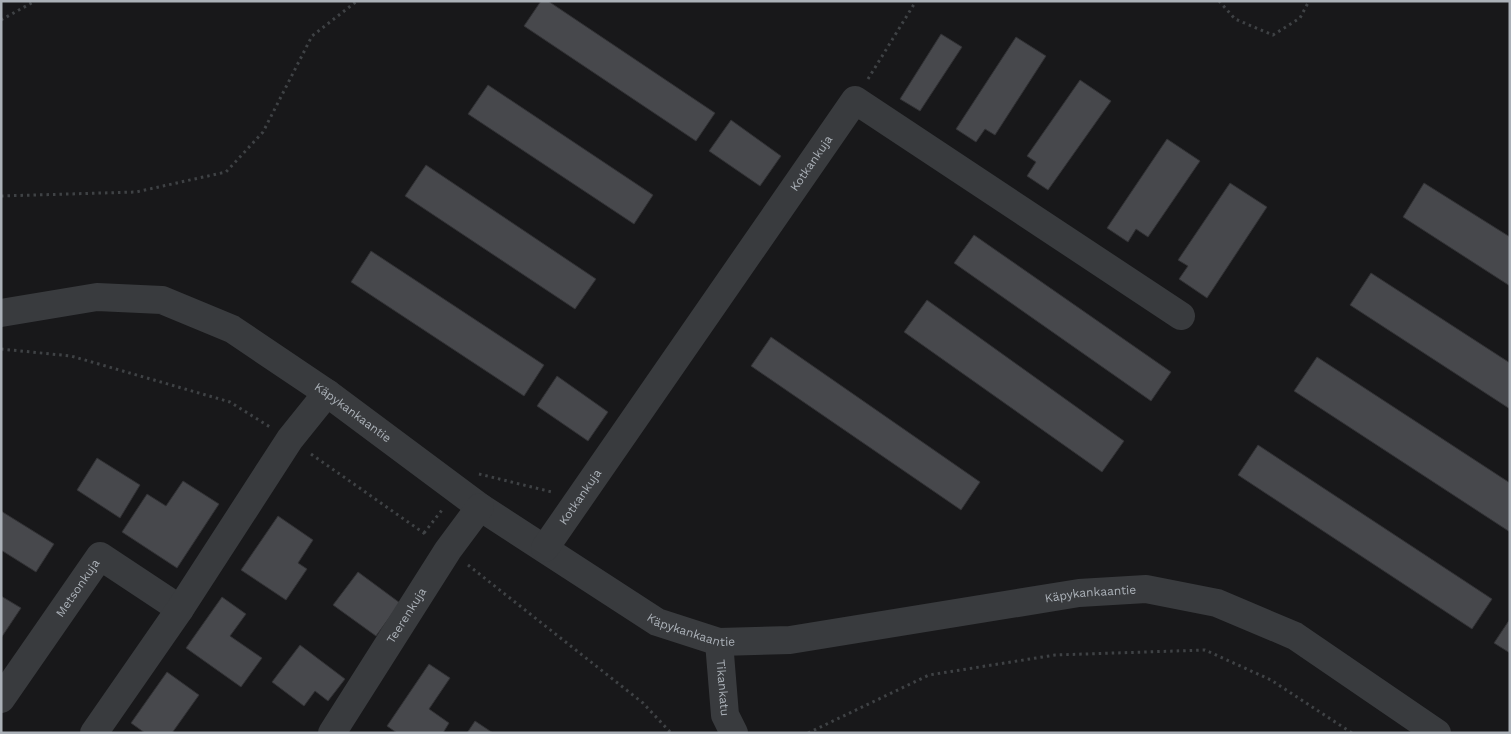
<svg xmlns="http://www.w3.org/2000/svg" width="1511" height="734" font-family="'Work Sans',sans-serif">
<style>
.building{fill:#47484c;stroke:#323235}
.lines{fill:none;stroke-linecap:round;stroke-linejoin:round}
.path{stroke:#3f4245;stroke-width:3;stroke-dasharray:2.5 4;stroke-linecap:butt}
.minor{stroke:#393b3e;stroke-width:28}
.labels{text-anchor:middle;stroke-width:4;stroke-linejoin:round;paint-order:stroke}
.street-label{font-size:12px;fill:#abb1b8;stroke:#131315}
</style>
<rect width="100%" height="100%" fill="#18181a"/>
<path class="building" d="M541,1H548L715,113L696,141L524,26Z
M941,34L962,47L920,111L900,99Z
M1016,37L1046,56L995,135L985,129L976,142L956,129Z
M1080,80L1111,101L1048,190L1027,176L1036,162L1027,156Z
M488,85L653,195L634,224L468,114Z
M731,120L781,156L760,186L709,151Z
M1167,139L1200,161L1148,237L1136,229L1128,242L1107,228Z
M426,165L596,279L575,309L405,196Z
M1230,183L1267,207L1207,298L1179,279L1188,266L1178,260Z
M1424,183L1510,237V286L1403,217Z
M974,235L1171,372L1151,401L954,263Z
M371,251L544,365L524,396L351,282Z
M1371,273L1510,363V409L1350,305Z
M927,300L1124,441L1102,472L904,332Z
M771,337L980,482L961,510L751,366Z
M1317,357L1510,483V532L1294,391Z
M557,376L608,412L588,441L537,406Z
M1258,445L1492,599L1472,629L1238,475Z
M97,458L140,485L120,518L77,490Z
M183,481L219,504L177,568L122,532L147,494L166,506Z
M1,511L54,544L36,572L1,550Z
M278,516L313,540L298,563L307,569L286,600L241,570Z
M358,572L400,603L376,636L333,605Z
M1,596L21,608L1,638Z
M222,597L246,614L230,636L262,658L241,687L186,648Z
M1510,619V653L1494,643Z
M300,645L345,679L328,701L315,691L304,706L272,682Z
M429,664L450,678L429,709L449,723L443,733H397L387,726Z
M167,672L199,695L172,733H145L131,723Z
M475,721L493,733H467Z"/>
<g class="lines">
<path class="path" d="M1219,1L1235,19L1273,35L1300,18L1309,1
M1,20L35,1
M868,79L916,1
M1,196L136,192L226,172L263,132L312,36L357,1
M1,349L71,356L230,402L270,427
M311,454L428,536
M479,474L552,492
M424,533L442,510
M468,565L643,703L671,733
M808,733L929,675L1055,655L1205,650L1271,680L1352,733"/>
<g class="minor">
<path id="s1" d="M1,313L97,297L162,300L232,329L327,393L480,507L657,622L719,642L790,640L1079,593L1146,589L1217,603L1295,636L1437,733"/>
<path id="s2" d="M545,548L855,100L1181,316"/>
<path id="s3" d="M719,642L725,715L734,733"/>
<path id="s4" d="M1,699L100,556L180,609"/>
<path d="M94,733L180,609L290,439L327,393"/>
<path id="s5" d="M332,733L448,550L480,507"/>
</g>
</g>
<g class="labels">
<g class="street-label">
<text dy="4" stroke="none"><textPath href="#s2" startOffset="468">Kotkankuja</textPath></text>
<text dy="4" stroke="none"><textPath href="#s1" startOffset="385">Käpykankaantie</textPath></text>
<text dy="4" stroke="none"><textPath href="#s2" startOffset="62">Kotkankuja</textPath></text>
<text dy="4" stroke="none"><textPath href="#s4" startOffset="135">Metsonkuja</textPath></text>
<text dy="4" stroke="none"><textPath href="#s1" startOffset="1195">Käpykankaantie</textPath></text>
<text dy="4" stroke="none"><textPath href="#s5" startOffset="139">Teerenkuja</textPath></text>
<text dy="4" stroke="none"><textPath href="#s1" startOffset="790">Käpykankaantie</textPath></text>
<text dy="4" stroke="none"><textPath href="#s3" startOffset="46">Tikankatu</textPath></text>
</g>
</g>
<rect width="1511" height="734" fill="none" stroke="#abb1b8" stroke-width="5"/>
</svg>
